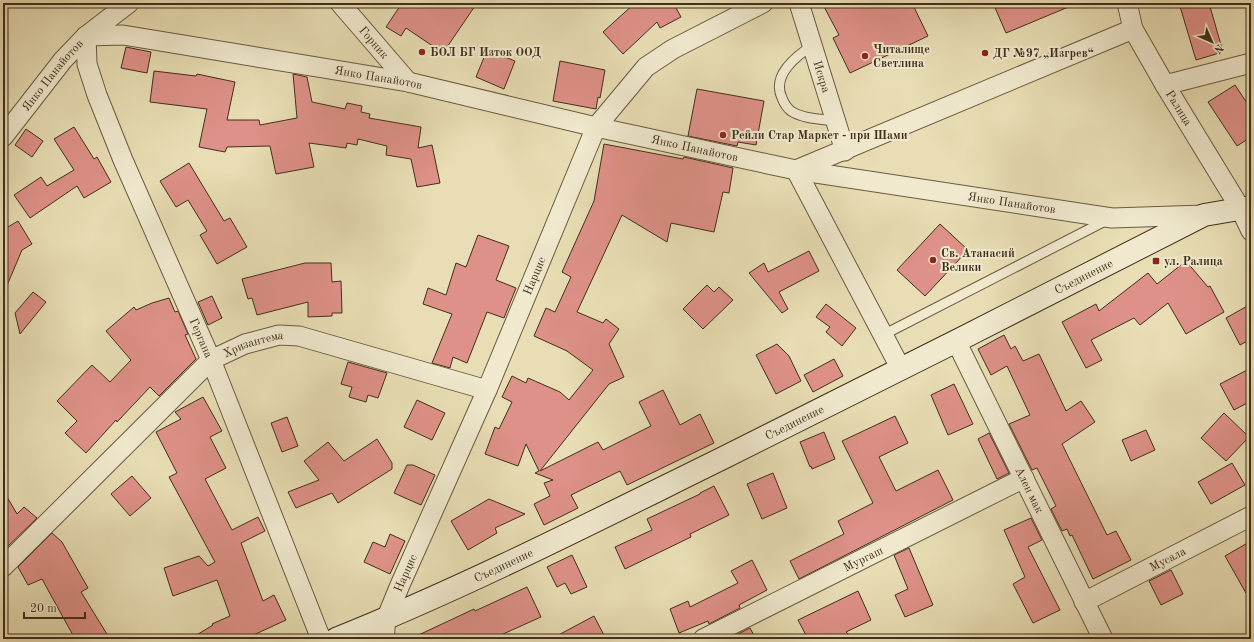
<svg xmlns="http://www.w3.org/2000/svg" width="1254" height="642" font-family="'Old Standard TT',serif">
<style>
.building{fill:#de9188;stroke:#412f1a}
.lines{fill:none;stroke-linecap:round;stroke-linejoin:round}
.lane-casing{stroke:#6b5a40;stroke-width:11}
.street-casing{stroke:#6b5a40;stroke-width:21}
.secondary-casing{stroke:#412f1a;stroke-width:24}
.lane{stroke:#f0e9ce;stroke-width:9}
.street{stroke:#f0e9ce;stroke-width:19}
.secondary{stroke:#f0e9ce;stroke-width:22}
.poi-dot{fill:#8f2418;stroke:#f0e9ce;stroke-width:1.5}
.labels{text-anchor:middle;stroke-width:4;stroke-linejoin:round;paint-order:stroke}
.street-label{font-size:12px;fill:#412f1a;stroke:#f0e9ce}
.poi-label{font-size:12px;font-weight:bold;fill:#412f1a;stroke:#f0e9ce;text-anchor:start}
</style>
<rect width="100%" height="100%" fill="#e8ddb4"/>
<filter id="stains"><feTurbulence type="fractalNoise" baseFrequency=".005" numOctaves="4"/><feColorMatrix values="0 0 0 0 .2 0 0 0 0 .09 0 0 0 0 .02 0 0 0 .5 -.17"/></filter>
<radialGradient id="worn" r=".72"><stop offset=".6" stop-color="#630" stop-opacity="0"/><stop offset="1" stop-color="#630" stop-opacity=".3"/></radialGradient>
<path class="building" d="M402,3H477L443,53L406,28L401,36L386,27Z
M635,3H678L675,6L681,17L660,28L657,22L623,54L603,32Z
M822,3H912L928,36L850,73L833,38L839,35Z
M993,3H1078L1006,33Z
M1179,3H1209L1223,52L1196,60Z
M126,47L151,52L147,73L121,68Z
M487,50L515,61L504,89L476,77Z
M560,61L605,70L600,98L598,97L596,109L553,101Z
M154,71L196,76L197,74L235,82L227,120H259L260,125L297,118L293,74L307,77L312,102L345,109L347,103L362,106L361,112L370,114L369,118L421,127L418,148L432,145L440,183L417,187L411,159L386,155L387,146L358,139L357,145L347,143L346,148L309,143L314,167L276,174L270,146L227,147L225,152L199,147L207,109L150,102Z
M1235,85L1251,109V137L1237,146L1208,102Z
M697,89L764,101L756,145L738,142L737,146L688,136Z
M74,127L94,159L97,157L111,182L84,198L77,186L30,218L14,195L41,177L47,186L74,170L54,139Z
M26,129L43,141L32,157L15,145Z
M604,144L683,159L684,157L733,168L729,193L723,192L714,232L671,223L667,242L622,215L577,312L603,323L606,319L619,329L609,344L624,377L609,384L540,471L598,442L603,450L651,426L639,402L663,390L680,425L700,414L714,443L627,485L620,471L571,495L578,508L544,525L534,504L550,496L544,483L553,480L535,473L539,471L526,444L518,466L485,454L495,427L499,429L512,402L502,397L512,376L526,383L528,378L560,392L569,400L593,370L567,351L534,336L546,308L555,312L571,277L562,272L594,201Z
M189,163L224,221L230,218L247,247L217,264L200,235L207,231L188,200L176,207L160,181Z
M18,221L32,244L22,250L3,295V230Z
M940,224L968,250L925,296L897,270Z
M478,235L509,246L496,280L516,288L504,318L487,312L467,363L453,357L450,368L432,363L452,314L423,304L428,288L446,295L456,263L466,267Z
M809,251L819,271L779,292L788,309L782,313L749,273L764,263L768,272Z
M1186,261L1208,287L1210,286L1224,312L1186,334L1168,303L1140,325L1134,318L1091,340L1102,360L1086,368L1062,322L1096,304L1099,311L1148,273L1157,284Z
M305,263H331L332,282L341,281L342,313H332V316L308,317V302L257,315L252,298L248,299L242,279Z
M707,285L714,292L719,287L733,300L703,329L683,309Z
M33,292L46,302L20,334L15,313Z
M212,296L222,318L208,325L198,302Z
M169,298L175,312L178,311L188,334L185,335L196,359L159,396L150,387L117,422L116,420L86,453L65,433L77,421L57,401L92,365L110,382L131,360L106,331L134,307L136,310L152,303Z
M826,304L856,328L842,346L826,332L830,327L816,317Z
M1251,304V339L1240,345L1226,318Z
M1004,335L1011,349L1015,346L1023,361L1039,354L1066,411L1081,401L1095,422L1062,444L1107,535L1116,531L1131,560L1093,579L1072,535L1070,536L1067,529L1062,531L1051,509L1056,506L1037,468L1032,470L1009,424L1030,415L1007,366L991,375L978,349Z
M777,344L789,356L801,381L776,394L756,355Z
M834,359L843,376L813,392L804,375Z
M348,362L387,373L378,398L368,395L366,402L349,397L352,387L341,384Z
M1251,368V401L1234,410L1220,384Z
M954,384L973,424L948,435L931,395Z
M203,397L222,431L210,437L226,468L205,479L232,530L258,517L265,531L241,543L263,601L274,595L286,620L245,639H190L213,625L212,624L230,616L217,580L173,596L164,568L199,556L208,566L215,562L169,477L177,473L156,432L181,419L175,412Z
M417,400L445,413L432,440L404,427Z
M1224,413L1249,437L1226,461L1201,438Z
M895,416L908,443L879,457L896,491L938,470L953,500L799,579L790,561L844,534L838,521L873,503L842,441Z
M287,417L298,446L282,452L271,423Z
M1146,430L1155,450L1131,461L1122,440Z
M824,432L835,459L812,469L811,466L810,467L800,442Z
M989,433L1009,473L997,479L978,439Z
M377,439L392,463V469L338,503L332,493L296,508L288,492L319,480L304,461L328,442L344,461Z
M1232,463L1245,485L1211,504L1198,482Z
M407,465H413L435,475L421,505L394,493Z
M773,473L787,508L762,519L747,484Z
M132,476L151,498L130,516L111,494Z
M714,486L729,515L690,534L691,537L625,569L615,547L652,530L647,519L700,494V493Z
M3,490L17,514L24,507L37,518L3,551Z
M489,499L525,514L495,528L497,533L468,550L451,521Z
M1031,518L1042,540L1028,547L1060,610L1033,623L1013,584L1025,577L1004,530Z
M52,533L62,542L88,588L81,592L110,639H75L42,579L28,585L18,567Z
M390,534L405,541L390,574L364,562L373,542L385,547Z
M1251,541V602L1225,556Z
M909,548L933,605L905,617L895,595L908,589L894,555Z
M572,555L587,587L571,594L565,583L557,587L547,567Z
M752,560L767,590L739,605L740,608L709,624L708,621L679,633L670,609L688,601L690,607L738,583L731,571Z
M1171,570L1183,594L1161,605L1149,581Z
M527,587L541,617L492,639H410L474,609L475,611Z
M858,591L871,620L846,632L854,639H808L798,620Z
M594,616L606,639H551Z
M750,628L756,639H735L734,636Z"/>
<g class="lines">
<g class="lane-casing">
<path id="lane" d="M813,45C796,56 771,75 782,98C784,103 787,108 791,111C803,119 821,119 836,121
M883,335L1107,220"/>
</g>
<g class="street-casing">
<g id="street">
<path id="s1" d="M340,3L408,82"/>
<path id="s2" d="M799,3L845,151"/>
<path id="s3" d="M1127,3L1133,29L1165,85L1240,208L1251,231"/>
<path id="s4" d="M86,36L123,35L408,82L596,127L796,170L1112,218L1204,215"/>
<path id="s5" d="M86,36L87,64L97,95L123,160L211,360L321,639"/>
<path d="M1165,85L1251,63"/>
<path id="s6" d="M3,137L63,60L86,36L129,3"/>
<path id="s7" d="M956,341L1103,639"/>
<path d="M901,369L796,170L1133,29"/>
<path id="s8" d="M3,567L211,360L245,344L279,335L299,336L487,390"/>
<path id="s9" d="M1084,602L1251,516"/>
<path id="s10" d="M384,639L386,619L400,585L487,390L596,127L646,67L673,49L763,3"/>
<path id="s11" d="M703,639L1024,478"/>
</g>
</g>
<g class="secondary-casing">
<g id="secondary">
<path id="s12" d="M336,639C468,586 595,521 723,458C884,378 1044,297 1204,215L1251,207"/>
</g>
</g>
<use href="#lane" class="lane"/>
<use href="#street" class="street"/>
<use href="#secondary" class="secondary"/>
</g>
<g class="poi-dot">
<circle cx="422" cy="52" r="4"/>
<circle cx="985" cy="53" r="4"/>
<circle cx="865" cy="56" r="4"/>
<circle cx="723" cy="135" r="4"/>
<circle cx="933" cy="260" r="4"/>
<rect x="1152" y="257" width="8" height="8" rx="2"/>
</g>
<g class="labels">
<g class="street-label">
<text dy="4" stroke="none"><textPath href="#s1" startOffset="52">Горник</textPath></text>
<text dy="4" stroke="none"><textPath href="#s6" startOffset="79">Янко Панайотов</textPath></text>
<text dy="4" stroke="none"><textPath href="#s2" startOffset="77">Искра</textPath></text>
<text dy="4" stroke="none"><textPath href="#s4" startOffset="296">Янко Панайотов</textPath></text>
<text dy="4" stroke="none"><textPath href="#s3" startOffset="118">Ралица</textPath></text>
<text dy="4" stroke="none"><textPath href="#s4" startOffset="620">Янко Панайотов</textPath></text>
<text dy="4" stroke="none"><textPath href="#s4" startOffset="942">Янко Панайотов</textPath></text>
<text dy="4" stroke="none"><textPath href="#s10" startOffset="394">Нарцис</textPath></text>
<text dy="4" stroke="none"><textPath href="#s12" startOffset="831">Съединение</textPath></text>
<text dy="4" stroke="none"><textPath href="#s5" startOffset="325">Гергана</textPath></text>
<text dy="4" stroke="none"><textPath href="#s8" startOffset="339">Хризантема</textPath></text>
<text dy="4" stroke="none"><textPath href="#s12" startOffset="507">Съединение</textPath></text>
<text dy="4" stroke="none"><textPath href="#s7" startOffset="166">Ален мак</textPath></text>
<text dy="4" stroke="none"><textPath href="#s11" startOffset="179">Мургаш</textPath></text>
<text dy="4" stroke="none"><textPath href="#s9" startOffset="94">Мусала</textPath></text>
<text dy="4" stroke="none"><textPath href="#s12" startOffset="183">Съединение</textPath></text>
<text dy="4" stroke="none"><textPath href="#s10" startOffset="70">Нарцис</textPath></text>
</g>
<g class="poi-label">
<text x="873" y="53">Читалище<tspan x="873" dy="14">Светлина</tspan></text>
<text x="430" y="56">БОЛ БГ Изток ООД</text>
<text x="993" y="57">ДГ №97 „Изгрев“</text>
<text x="731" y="139">Рейли Стар Маркет - при Шами</text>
<text x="941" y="257">Св. Атанасий<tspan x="941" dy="14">Велики</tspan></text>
<text x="1164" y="265">ул. Ралица</text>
</g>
</g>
<rect width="1254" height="642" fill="none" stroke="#e8ddb4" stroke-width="16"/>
<rect x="4" y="4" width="1246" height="634" fill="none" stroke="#412f1a" stroke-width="2"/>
<rect x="8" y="8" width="1238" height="626" fill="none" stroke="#412f1a"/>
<g transform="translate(1212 42) rotate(135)" stroke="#f0e9ce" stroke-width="3" paint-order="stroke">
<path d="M0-3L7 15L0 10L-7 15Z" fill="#412f1a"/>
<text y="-6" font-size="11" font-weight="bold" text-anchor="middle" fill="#412f1a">N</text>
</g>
<path d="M24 612v6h61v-6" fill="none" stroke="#412f1a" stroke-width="2"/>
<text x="30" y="612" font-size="12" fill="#412f1a" stroke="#f0e9ce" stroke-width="3" paint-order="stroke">20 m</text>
<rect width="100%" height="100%" filter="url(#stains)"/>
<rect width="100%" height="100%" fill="url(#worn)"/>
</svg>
